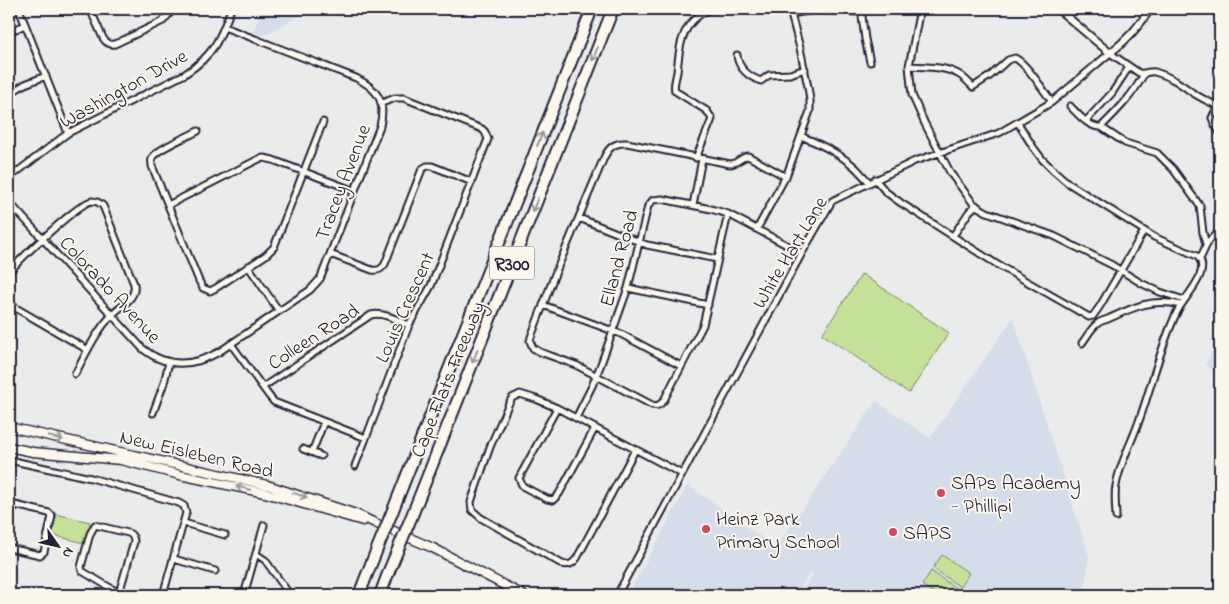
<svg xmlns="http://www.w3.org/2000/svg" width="1229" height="604" font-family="'Indie Flower',sans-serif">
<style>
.built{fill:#d5ddea}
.green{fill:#c5e198;stroke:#74826a}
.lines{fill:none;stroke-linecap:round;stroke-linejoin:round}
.minor-casing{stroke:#22223b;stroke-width:9}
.tertiary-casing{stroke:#22223b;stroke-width:10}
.secondary-casing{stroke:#22223b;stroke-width:11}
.motorway-casing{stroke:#22223b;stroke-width:14}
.minor{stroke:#fbf7ec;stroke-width:5}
.tertiary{stroke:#fbf7ec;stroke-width:6}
.secondary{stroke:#fbf7ec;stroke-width:8}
.motorway{stroke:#fbf7ec;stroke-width:10}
.motorway-bridge-casing{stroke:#22223b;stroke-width:14;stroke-linecap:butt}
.motorway-bridge{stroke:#fbf7ec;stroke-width:10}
.oneway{stroke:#99979c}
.poi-dot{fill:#d1495b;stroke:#fbf7ec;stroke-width:2}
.labels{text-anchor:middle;stroke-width:4;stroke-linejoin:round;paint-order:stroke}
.shield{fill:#fbf7ec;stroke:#636270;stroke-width:1}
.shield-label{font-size:19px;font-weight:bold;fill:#22223b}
.street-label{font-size:20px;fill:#22223b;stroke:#fbf7ec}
.poi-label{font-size:20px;fill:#22223b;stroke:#fbf7ec;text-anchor:start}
</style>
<rect width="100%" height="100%" fill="#eaebeb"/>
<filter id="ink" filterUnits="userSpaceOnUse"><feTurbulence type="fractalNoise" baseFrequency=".02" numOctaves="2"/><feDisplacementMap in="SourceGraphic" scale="10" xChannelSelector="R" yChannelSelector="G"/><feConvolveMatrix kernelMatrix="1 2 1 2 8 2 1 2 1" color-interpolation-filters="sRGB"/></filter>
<g filter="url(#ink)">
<path class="built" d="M262,9H302L300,16L262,36L253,32Z
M1013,318L1089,556L1084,595H799L813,575L810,573L795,595H628L688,485L796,562L777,547L876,401L930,438Z
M1220,337V374L1205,365Z"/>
<path class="green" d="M862,274L949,333L909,393L822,334Z
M56,514L90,522L84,543L52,535Z
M942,555L969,573L960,587L933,568Z
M931,571L958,590L954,595H937L922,585Z"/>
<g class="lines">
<g class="minor-casing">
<path id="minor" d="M19,9L68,133
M90,9L103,38C106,43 109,45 115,44L163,21L169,14L171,9
M861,9L865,39L870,62
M920,9L909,66L912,95L925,124L951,174L973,203L978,207L987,212L1054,236L1112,265L1141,283L1160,292L1184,300
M791,14L813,10L861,12
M9,32L25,25
M737,55C738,68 749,77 761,81L769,75L790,74L805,69
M909,66C924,67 944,66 958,74C964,77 968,82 973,87L990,76L1008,60L1015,58C1027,64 1043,90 1052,102
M9,94L25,84L46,76
M1220,101L1212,118L1215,125L1220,133
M1070,106C1078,114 1089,128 1101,127C1118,110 1133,95 1144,74
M1086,121L1112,93L1129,67
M1018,123L1033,147L1042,159L1052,169L1068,183L1154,237L1197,256C1213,271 1184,297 1177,312C1160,347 1152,385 1139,421C1132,442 1119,465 1116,486C1114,495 1116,508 1116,517
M1101,127L1125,143L1157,153L1173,169L1200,206L1203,233L1206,244
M198,131C189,136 156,149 152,158C151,162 152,163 152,166L199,281L203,288L210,291L216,288L266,255L274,247L323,122
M801,136C818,143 835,151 850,163C857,168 863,176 869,182
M696,158L712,119L707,111L675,91C673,84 676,79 677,72C679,52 680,30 697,17C701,13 706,12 711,9
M9,178L68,133L185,74C213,56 220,39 231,9
M875,179L886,192L901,203L998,265L1089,317L1093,316L1100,306L1144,231
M9,202L142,348C166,368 192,367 219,352L310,290L320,279L323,272L380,126C386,101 378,89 356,78L224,27
M168,205L259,159L264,158L273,160L355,191
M693,205L702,159
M728,214L703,325L664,400C661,404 658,407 652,405L576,365L540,352L533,348L530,341L531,337L555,274L603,160C608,148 614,142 627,143L730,164C737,164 741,157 748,156L786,177
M579,218L647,245L717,259
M757,229L787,174L810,111V100L808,87L800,48L791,14L785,9
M953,236L969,212L976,205
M330,254L372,270C379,271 382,269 385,264L422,169L427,166H432L472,182
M1200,259C1208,244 1204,242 1220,232
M248,266L279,311
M9,273C18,260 80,202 92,201C97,201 100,203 103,206L134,284C137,298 121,306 113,314C96,331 86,354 75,374
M628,288L708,305
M9,304L88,350
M543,305L621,334L681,366
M1082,343C1087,337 1091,328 1097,324C1100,321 1104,320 1108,319C1134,307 1151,298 1181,305
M231,344L269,396L274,402L366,438L409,325L431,286L488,139L485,132L482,129L404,98H395L382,103
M263,387L371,315C384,312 397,320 409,325
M557,408L519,478L522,485L524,487L547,499L553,500L559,494L595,428
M153,413L164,383L169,362
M576,418L592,386L601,364L628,288L648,206L653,200L662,199L711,209L728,214L802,253
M303,449L321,456
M635,450L577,558C573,564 569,566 562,564L481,518L472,510L471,502L490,447L509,403L512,398L520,394L536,399L557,408L682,474
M312,452L324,422
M9,460L91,478L179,503L184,506L186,513L163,595
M355,466L366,438
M9,518L11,509L15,505L49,513L52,516L44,552L40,555L9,548
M184,523L225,535
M256,554L265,560L290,595
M174,559L215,571
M9,594L13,595
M118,595L119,593L134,542C134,538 132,534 128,533L95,525L90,534L81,567L82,571L119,593
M244,595L264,525
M617,595L802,253L832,201L915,161L999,133L1052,102L1110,53L1139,73C1145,74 1149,71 1155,72C1170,76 1181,84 1193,93C1201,98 1209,102 1218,106"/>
</g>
<g class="tertiary-casing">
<path id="tertiary" d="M1058,9L1110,53C1127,40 1139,27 1150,9"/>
</g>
<g class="secondary-casing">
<path id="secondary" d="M9,427L267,485L356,514L375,523L433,548L523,595
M9,447L33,452L121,460L180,475L265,493L363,521"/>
</g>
<g class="motorway-casing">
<path id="motorway" d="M393,510L592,9
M411,518L613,9
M359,595L371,564
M380,595L389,571"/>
</g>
<use href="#minor" class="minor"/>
<use href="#tertiary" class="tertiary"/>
<use href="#secondary" class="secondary"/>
<use href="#motorway" class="motorway"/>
<g class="motorway-bridge-casing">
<path id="motorway-bridge" d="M371,564L393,510
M389,571L411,518"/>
</g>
<use href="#motorway-bridge" class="motorway-bridge"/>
</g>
<defs><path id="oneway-shaft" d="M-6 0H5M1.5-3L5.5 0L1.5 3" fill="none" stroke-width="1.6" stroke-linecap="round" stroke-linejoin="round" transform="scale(1.25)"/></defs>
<g class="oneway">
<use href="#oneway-shaft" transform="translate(595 54) rotate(112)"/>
<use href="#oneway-shaft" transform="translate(540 139) rotate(-68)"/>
<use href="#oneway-shaft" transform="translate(535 205) rotate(112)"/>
<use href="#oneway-shaft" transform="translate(475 356) rotate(112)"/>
<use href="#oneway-shaft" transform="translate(56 438) rotate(13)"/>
<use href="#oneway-shaft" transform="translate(243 488) rotate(-167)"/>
<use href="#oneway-shaft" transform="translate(300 495) rotate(18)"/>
</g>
</g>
<g class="poi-dot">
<circle cx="941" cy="493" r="5"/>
<circle cx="706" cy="529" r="5"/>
<circle cx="893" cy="532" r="5"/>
</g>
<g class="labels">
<rect class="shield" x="489.5" y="246.5" width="45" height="33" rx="4"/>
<g class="shield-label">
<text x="512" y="270">R300</text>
</g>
<g class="street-label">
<text transform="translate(123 88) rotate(-29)" y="7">Washington Drive</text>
<text transform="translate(342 182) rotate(-69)" y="7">Tracey Avenue</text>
<text transform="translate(789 252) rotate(-59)" y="7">White Hart Lane</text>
<text transform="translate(618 258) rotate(-75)" y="7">Elland Road</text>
<text transform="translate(111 289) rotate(47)" y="7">Colorado Avenue</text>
<text transform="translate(404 307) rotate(-66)" y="7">Louis Crescent</text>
<text transform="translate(313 336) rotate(-33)" y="7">Colleen Road</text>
<text transform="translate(447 379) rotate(-68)" y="7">Cape Flats Freeway</text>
<text transform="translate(197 453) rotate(13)" y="7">New Eisleben Road</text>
</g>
<g class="poi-label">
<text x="951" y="489">SAPs Academy<tspan x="951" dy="23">- Phillipi</tspan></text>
<text x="716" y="525">Heinz Park<tspan x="716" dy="23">Primary School</tspan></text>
<text x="903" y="539">SAPS</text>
</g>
</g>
<rect width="1229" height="604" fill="none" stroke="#fbf7ec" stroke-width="30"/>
<rect x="15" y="15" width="1199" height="574" fill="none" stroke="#22223b" stroke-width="2" filter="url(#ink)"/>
<g transform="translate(58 546) rotate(124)" stroke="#fbf7ec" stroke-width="4" paint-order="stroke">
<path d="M0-4L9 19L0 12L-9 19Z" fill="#22223b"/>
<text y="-8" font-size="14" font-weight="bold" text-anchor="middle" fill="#22223b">N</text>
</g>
</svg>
